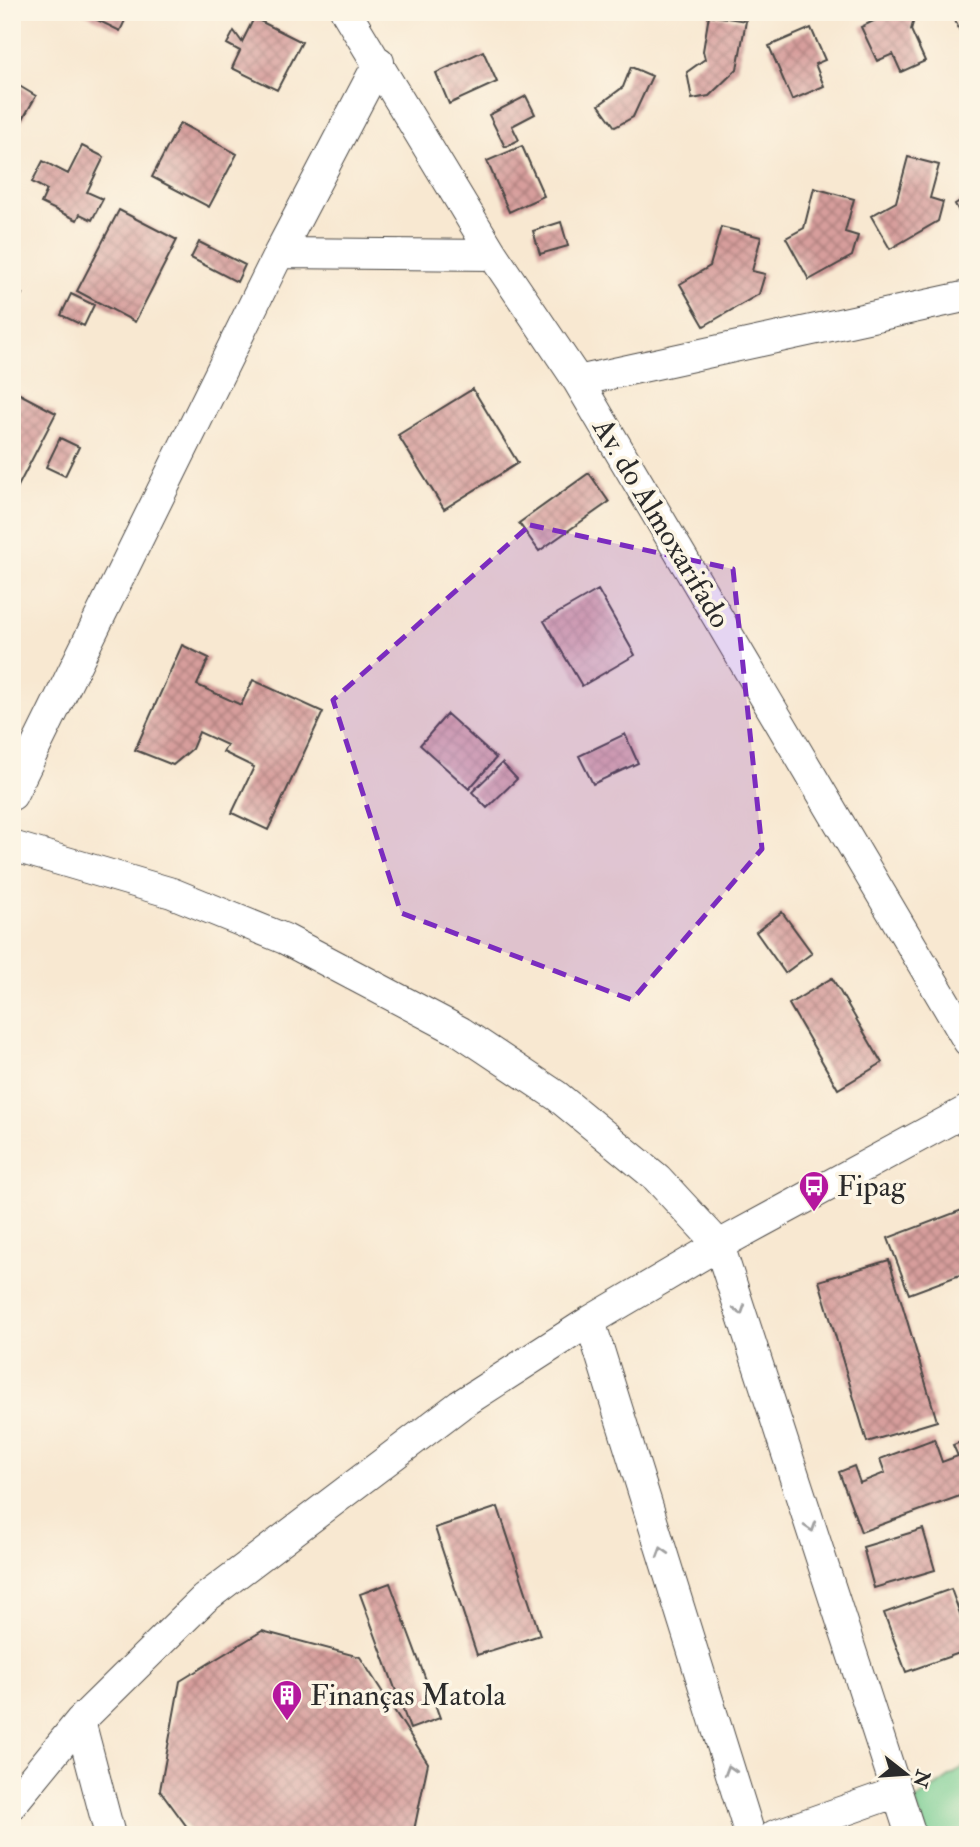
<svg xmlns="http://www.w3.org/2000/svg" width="980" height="1847" font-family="'IM FELL Double Pica',serif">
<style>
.green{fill:#75cc90;stroke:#507c5e;stroke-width:2}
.building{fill:url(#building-cross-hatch)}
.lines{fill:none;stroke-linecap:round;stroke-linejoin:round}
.minor-casing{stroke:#4a4744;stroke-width:32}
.minor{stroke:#fff;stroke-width:30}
.oneway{stroke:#a0a0a0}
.marked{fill:#7b2cbf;fill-opacity:0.2;stroke:#7b2cbf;stroke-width:5;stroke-dasharray:14 9;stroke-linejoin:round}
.labels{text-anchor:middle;stroke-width:7;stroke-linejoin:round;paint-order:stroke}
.street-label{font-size:30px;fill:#2b2b2b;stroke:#fcf5e5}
.poi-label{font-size:30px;fill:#2b2b2b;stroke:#fcf5e5;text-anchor:start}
</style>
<defs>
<pattern id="building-cross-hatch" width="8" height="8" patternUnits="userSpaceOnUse" patternTransform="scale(1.75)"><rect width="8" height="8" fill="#d79e9c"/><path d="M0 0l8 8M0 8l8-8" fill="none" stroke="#af817f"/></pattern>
</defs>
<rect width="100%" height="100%" fill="#fcf5e5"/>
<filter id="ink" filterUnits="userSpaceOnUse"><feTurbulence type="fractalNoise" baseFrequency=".0143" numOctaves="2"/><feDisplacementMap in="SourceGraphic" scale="14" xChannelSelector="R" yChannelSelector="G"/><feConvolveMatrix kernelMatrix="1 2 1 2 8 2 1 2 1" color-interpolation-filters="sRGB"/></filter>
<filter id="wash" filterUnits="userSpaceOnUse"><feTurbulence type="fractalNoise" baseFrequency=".00686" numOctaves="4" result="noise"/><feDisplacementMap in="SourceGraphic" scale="28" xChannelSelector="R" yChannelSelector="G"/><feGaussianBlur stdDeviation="1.57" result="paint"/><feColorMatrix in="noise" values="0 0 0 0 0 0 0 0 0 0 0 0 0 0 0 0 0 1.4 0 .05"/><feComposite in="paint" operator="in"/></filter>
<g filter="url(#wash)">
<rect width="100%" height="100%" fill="#f8e8d1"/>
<path class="green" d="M968,1764V1835H927L915,1801Z"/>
<g id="blocks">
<path class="building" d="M81,12H129L120,31Z
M885,12H916L911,30L925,61L901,72L893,54L877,61L861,27L884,16Z
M951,12H968V48Z
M709,15L746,21L737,69L709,96L692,99L687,72L705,59L703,51Z
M254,18L302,42L277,90L232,68L240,51L227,44L234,31L242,42Z
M811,28L825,60L815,64L824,86L792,100L769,46Z
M483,51L497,82L449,104L436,73Z
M631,67L652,76L633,117L615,127L599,105L623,87Z
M16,84L36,96L12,138V91Z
M526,96L535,114L512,126L519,140L505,147L489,115Z
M180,123L237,154L209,207L152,177Z
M82,146L104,157L87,192L103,199L92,220L80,214L77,220L41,203L47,190L32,182L43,161L68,174Z
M522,146L544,196L509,212L487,161Z
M908,157L939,165L930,198L943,202L938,221L890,249L871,216L896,202Z
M814,188L854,199L845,232L858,236L852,256L809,280L786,238L804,228Z
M968,196V228L955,204Z
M119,210L177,240L135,322L77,291Z
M561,222L568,246L540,254L533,231Z
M721,227L761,237L752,271L765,274L759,294L704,326L680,284L710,266Z
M199,242L245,265L237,282L191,258Z
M12,289L22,294L12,313Z
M71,294L94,305L84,326L61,315Z
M473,389L518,463L444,509L398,435Z
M12,390L56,413L12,498Z
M60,438L79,447L65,476L46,467Z
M589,473L609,502L539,551L519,523Z
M598,590L635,655L582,686L544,621Z
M182,645L209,658L197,685L241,705L253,680L323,712L268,830L232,813L254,767L223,752L227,745L199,732L192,749L173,765L135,750Z
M447,714L496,758L469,789L420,745Z
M625,734L638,763L593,784L579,756Z
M502,763L517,779L487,808L472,792Z
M782,912L812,953L785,973L756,932Z
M832,978L882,1063L838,1089L789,1004Z
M962,1210L968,1224V1272L909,1294L888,1238Z
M889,1260L937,1421L867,1442L819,1281Z
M934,1439L942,1462L958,1456L953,1445L968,1439V1493L861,1532L839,1472L854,1466L860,1483L885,1473L880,1459Z
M498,1507L540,1635L477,1655L435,1528Z
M923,1529L935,1570L874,1588L863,1547Z
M390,1583L440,1718L410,1729L360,1594Z
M951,1589L968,1636V1650L906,1672L884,1613Z
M262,1631L360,1657L428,1763L413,1835H193L160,1790L180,1681Z"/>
</g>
</g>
<g filter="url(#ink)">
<use href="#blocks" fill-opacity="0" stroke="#4a4744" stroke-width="2"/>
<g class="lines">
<g class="minor-casing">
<path id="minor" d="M346,12L493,255L578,381L968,1041
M279,253L493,255
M578,381L968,296
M12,795L279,253L379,62
M12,846L172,893L285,939L461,1032L557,1096L657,1178L719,1245L911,1835
M590,1321L750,1835
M80,1721L110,1835
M12,1804L80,1721L204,1599L460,1405L590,1321L719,1245L968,1110
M775,1835L897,1792"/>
</g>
<use href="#minor" class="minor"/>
</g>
<defs><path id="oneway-chevron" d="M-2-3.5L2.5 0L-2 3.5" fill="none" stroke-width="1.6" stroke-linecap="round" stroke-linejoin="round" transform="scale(1.75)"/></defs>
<g class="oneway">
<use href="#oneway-chevron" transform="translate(740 1310) rotate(72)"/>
<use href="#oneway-chevron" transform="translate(811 1527) rotate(72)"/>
<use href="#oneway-chevron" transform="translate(662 1552) rotate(-107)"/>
<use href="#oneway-chevron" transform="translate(730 1770) rotate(-107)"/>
</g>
</g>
<path class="marked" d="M530,525L733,569L762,849L632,1000L401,913L333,700Z"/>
<defs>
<g id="bus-pin" transform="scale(1.575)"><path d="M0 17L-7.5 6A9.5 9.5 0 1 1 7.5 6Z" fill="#b5179e" stroke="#fcf5e5"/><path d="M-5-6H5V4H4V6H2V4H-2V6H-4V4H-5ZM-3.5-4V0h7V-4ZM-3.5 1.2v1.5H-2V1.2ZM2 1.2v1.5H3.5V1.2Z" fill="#fff"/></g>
<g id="building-pin" transform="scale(1.575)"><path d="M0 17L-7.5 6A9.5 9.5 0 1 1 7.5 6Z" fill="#b5179e" stroke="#fcf5e5"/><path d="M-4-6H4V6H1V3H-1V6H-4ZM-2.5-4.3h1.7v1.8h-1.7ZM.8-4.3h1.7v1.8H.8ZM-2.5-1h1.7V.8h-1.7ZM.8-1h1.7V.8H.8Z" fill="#fff"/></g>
</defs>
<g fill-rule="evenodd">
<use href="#bus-pin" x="814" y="1186"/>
<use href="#building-pin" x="287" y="1695"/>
</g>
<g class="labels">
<g class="street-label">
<text transform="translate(662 523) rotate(59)" y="10">Av. do Almoxarifado</text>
</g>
<g class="poi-label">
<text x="837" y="1196">Fipag</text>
<text x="310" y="1705">Finanças Matola</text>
</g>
</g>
<rect width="980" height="1847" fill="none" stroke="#fcf5e5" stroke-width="42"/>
<g transform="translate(906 1774) rotate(107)" stroke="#fcf5e5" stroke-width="5" paint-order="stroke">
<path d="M0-5L12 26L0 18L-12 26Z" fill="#2b2b2b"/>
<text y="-10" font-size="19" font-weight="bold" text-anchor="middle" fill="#2b2b2b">N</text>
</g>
</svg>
